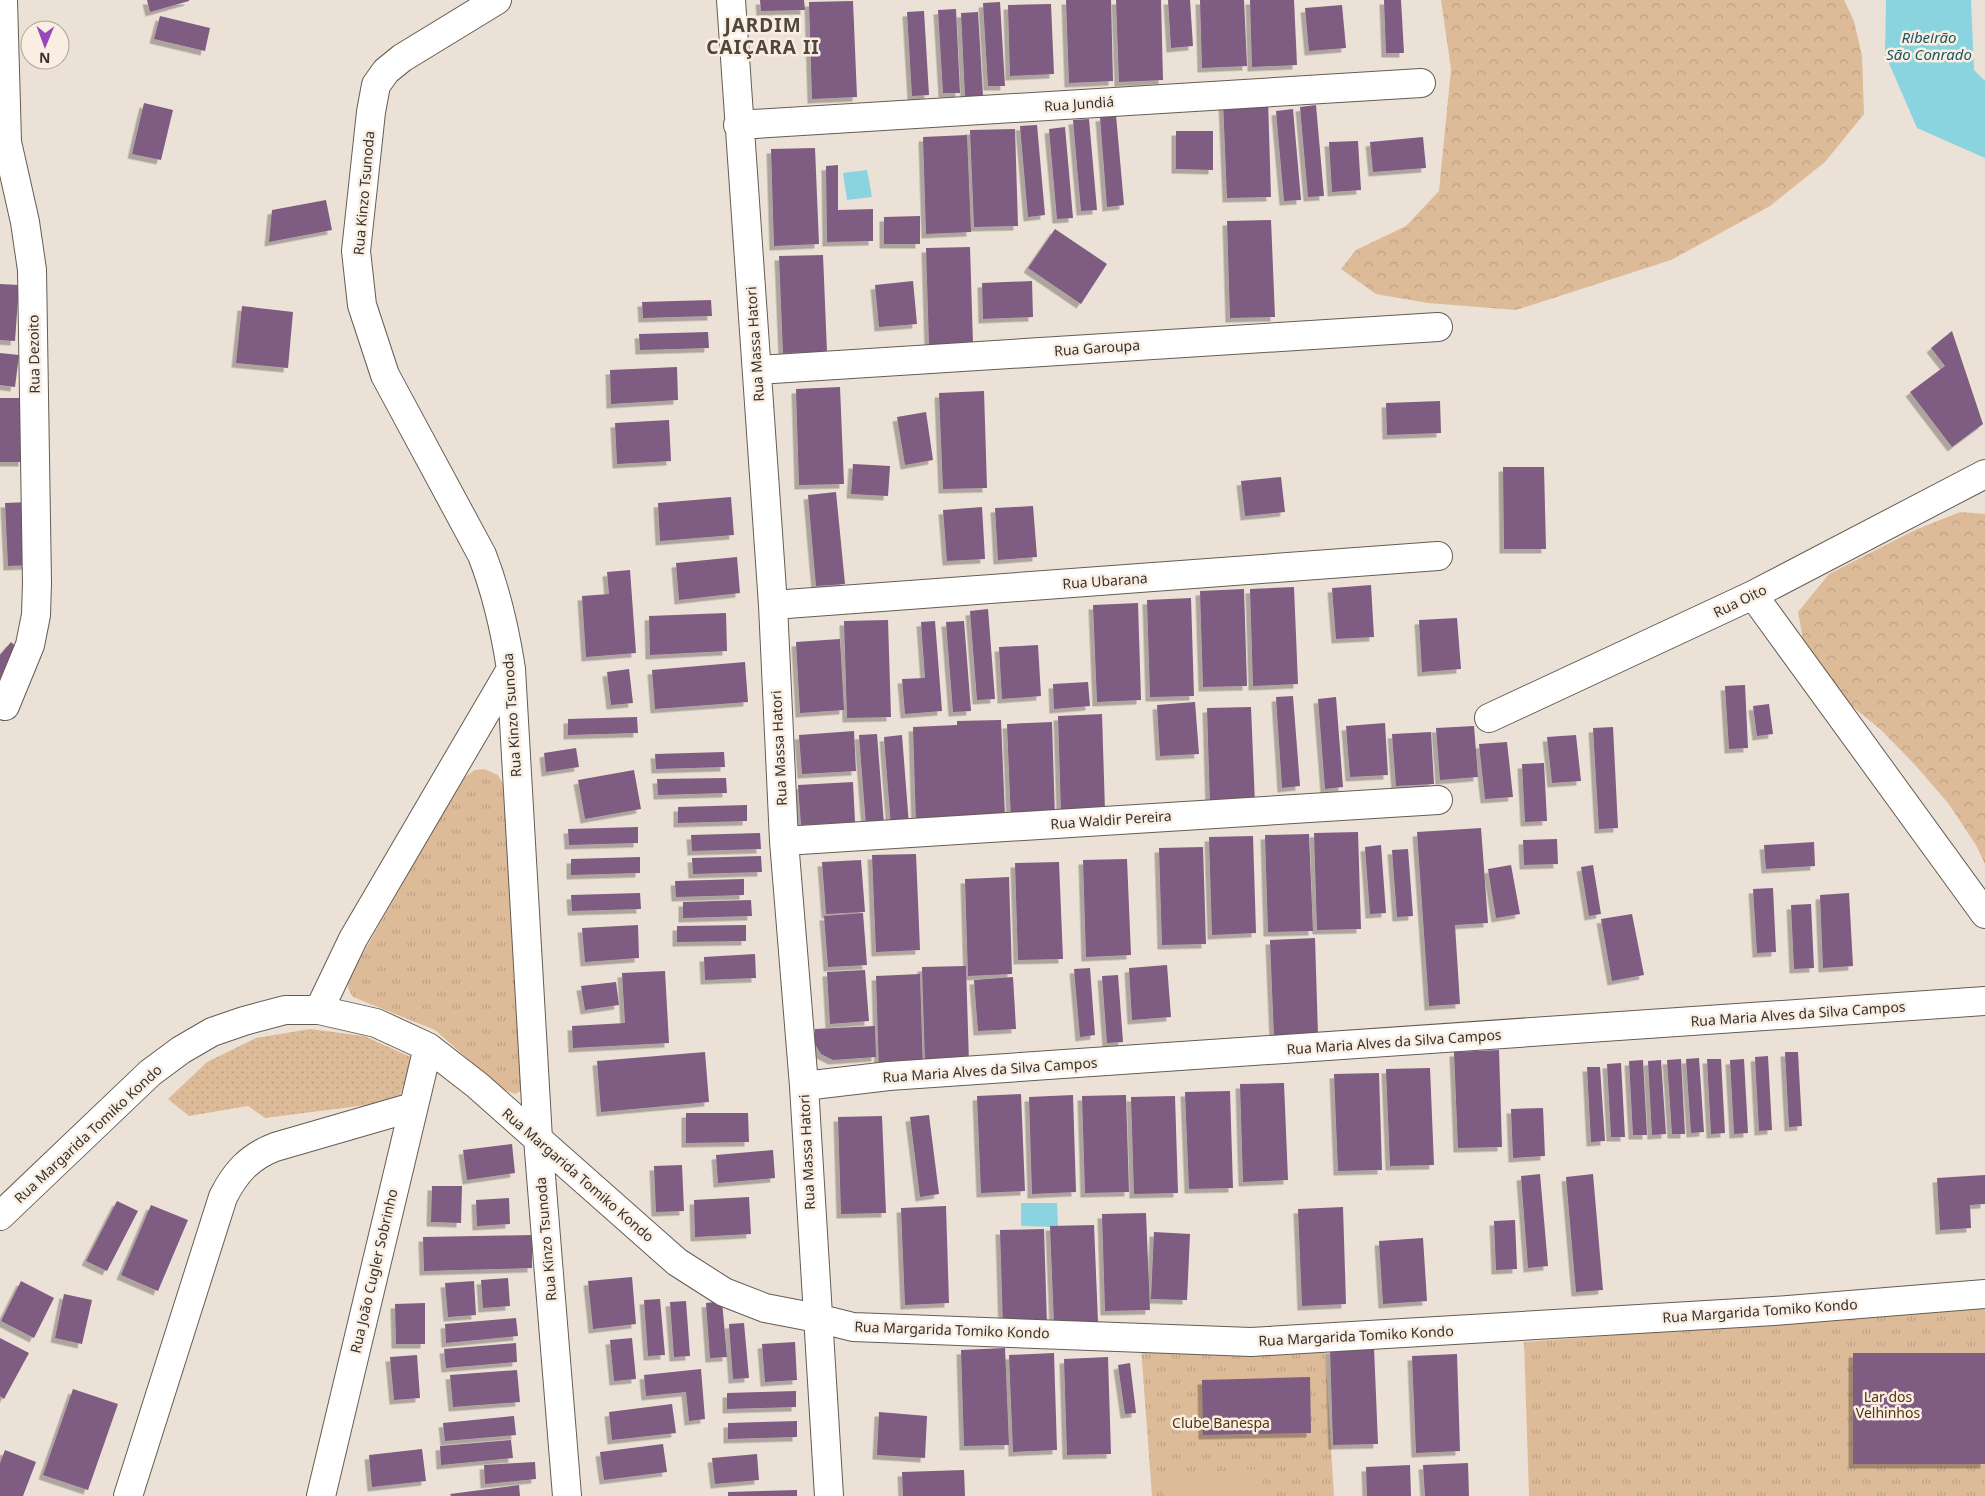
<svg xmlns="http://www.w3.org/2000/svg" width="1985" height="1496" font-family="'Noto Sans',sans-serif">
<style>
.grass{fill:url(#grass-dots)}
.forest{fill:url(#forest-crowns)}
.park{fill:url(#park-tufts)}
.garden{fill:#db9}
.water{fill:#8ad4df}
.building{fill:#7f5b82;filter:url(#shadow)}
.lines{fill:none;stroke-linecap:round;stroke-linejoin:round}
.minor-casing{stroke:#665c52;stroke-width:30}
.minor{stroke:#fff;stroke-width:28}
.labels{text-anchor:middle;stroke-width:5;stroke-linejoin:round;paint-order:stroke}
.street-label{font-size:14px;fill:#36322e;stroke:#faeee3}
.park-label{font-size:14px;fill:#503412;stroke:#faeee3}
.water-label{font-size:15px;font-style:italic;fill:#18575f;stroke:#faeee3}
.district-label{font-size:19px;font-weight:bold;letter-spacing:1px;fill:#4f463c;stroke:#faeee3}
</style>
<defs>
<pattern id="grass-dots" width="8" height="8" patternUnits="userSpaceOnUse" patternTransform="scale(1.25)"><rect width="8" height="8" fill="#db9"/><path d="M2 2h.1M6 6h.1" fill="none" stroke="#bea184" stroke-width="1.8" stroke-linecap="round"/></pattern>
<pattern id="forest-crowns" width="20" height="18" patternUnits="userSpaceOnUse" patternTransform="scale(1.25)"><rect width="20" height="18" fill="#db9"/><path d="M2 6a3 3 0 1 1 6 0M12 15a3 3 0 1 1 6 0" fill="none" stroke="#bea184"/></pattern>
<pattern id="park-tufts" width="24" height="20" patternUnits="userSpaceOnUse" patternTransform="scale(1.25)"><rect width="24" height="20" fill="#db9"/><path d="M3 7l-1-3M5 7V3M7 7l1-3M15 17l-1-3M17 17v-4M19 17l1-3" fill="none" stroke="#bea184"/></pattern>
<filter id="shadow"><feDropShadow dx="-4.5" dy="4.5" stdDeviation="0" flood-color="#0004"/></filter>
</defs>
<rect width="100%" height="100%" fill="#ece1d6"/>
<path class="grass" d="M310,1029L364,1036L413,1058L398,1101L265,1118L248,1106L189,1116L168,1099L207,1062L256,1038Z"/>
<path class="forest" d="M1441,0H1844L1854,21L1862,56L1864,114L1825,162L1770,206L1671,260L1516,310L1428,303L1376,294L1341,269L1356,250L1406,226L1439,191L1451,69Z
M1960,512L1985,514V864L1976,845L1948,803L1916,766L1881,730L1841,697L1807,661L1798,612L1829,574L1915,530Z"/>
<path class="park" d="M484,769L498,775L506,789L523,1090L515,1094L502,1089L435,1030L353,997L348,988L349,978L462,779L475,770Z
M1985,1307V1496H1529L1524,1342Z
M1325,1347L1334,1496H1152L1141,1348Z"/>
<path class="garden" d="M1262,1469L1263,1496H1164L1163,1474Z"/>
<path class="water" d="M1886,0H1971L1974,70L1985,81V158L1917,128L1885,54Z
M867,170L872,197L847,200L843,173Z
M1021,1203H1057L1058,1227L1021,1226Z"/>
<path class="building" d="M147,0H189V1L150,12Z
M760,0H804L805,10L761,11Z
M1066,0H1111L1113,81L1069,83Z
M1116,0H1161L1163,80L1119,82Z
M1168,0H1190L1193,46L1171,48Z
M1200,0H1244L1247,66L1202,68Z
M1250,0H1294L1297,65L1252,67Z
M1384,0H1401L1404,53H1386Z
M853,1L857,97L812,99L809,2Z
M1000,2L1005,86H988L983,3Z
M1051,4L1054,74L1010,76L1008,5Z
M1342,5L1346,48L1309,51L1305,8Z
M956,9L960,93H943L938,10Z
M924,11L929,95L912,96L907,12Z
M978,12L983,96H965L961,13Z
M160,16L210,28L205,51L154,39Z
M1268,100L1271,197L1227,198L1223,101Z
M144,103L173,110L161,160L132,154Z
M1316,105L1324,196L1308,197L1300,107Z
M1293,109L1301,200L1284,201L1276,111Z
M1116,115L1124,205L1107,207L1100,117Z
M1089,119L1097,210L1081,211L1073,120Z
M1037,125L1045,215L1028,217L1020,126Z
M1065,127L1073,218L1057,219L1049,129Z
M1015,129L1018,226L974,227L970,130Z
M1176,131H1213V170L1176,169Z
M967,135L971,232L926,234L923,137Z
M1423,137L1426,168L1373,172L1370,142Z
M1358,141L1361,190L1332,192L1329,142Z
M815,148L819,244L774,246L771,149Z
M838,165V210L873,209V241L827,242L826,166Z
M326,200L332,230L269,242L272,210Z
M920,216V244H884V217Z
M1271,220L1275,317L1230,318L1227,221Z
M1055,229L1107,264L1081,304L1028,268Z
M970,247L973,344L929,346L926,248Z
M823,255L827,352L783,353L779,256Z
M913,281L917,324L879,327L875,285Z
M1032,281L1033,317L983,319L982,283Z
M0,284L19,285L15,341L0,340Z
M711,300L712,316L643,318L642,302Z
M242,306L293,312L288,368L236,363Z
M1952,331L1983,424L1952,447L1910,392L1945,366L1931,348Z
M708,332L709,348L640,350L639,334Z
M0,353L19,355L15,387L0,385Z
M677,367L678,400L611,404L610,370Z
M840,387L844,484L799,485L796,389Z
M984,391L987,488L943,489L939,393Z
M0,398H24L23,462H0Z
M1440,401L1441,433L1387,435L1386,403Z
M926,412L933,460L905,465L897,417Z
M669,420L671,461L617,464L615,423Z
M853,464L890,466L888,496L851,494Z
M1503,467H1544L1546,549H1504Z
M1281,477L1285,512L1245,516L1241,481Z
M836,492L845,584L816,586L808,495Z
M731,497L734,535L660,541L658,503Z
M30,502L33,565L8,566L5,503Z
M1033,506L1037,557L998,560L995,508Z
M982,507L985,559L947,561L943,510Z
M737,557L740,593L679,600L676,563Z
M630,570L636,653L586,657L582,596L609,594L607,572Z
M1371,585L1374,637L1336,639L1332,588Z
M1294,587L1298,684L1253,686L1250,589Z
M1244,589L1247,686L1203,687L1200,591Z
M1191,598L1194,696L1150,697L1147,600Z
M1138,603L1141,700L1097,702L1093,605Z
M988,609L995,699L977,700L970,611Z
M726,613L727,651L650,655L649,616Z
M1457,618L1461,669L1422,672L1419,620Z
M888,620L891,717L847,718L844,621Z
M935,621L942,711L905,714L902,679L925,678L921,622Z
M964,621L971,711L953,712L946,622Z
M840,639L844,710L800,713L796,642Z
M11,642L22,652L0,679V655Z
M1038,645L1041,696L1002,699L999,647Z
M745,662L748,702L655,709L652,670Z
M629,669L633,703L611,705L607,672Z
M1088,682L1090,706L1054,709L1053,684Z
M1745,685L1748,748L1729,749L1725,686Z
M1293,696L1300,786L1282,788L1276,697Z
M1336,697L1343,787L1325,789L1318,699Z
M1195,702L1199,754L1160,756L1157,705Z
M1769,704L1773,734L1757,736L1753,706Z
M1251,707L1255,804L1210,805L1207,708Z
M1102,714L1105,811L1061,813L1058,716Z
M637,717L638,733L568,735V719Z
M1001,720L1005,817L916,824L913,727L957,725V721Z
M1052,722L1055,819L1011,821L1007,724Z
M1385,723L1388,775L1350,777L1346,726Z
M1474,726L1478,777L1440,780L1436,728Z
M1613,727L1618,828L1599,829L1593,728Z
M854,731L856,771L802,774L799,735Z
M1431,732L1434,784L1396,786L1392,734Z
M877,734L884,824L866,825L859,735Z
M902,735L909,825L891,827L884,737Z
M1576,735L1581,781L1552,783L1547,737Z
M1507,742L1513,797L1485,799L1479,744Z
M576,748L579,767L546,772L544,753Z
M724,752L725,767L656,769L655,754Z
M1544,763L1547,821L1525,822L1522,764Z
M634,770L641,809L585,819L578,780Z
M726,778L727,793L658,795L657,779Z
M853,782L855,822L801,825L798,785Z
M747,805V821L678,823V807Z
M638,827V843L569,845L568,829Z
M1481,828L1488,923L1455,925L1460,1004L1429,1006L1417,832Z
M1358,832L1361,929L1317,930L1314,833Z
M760,833L761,849L692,851L691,835Z
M1309,834L1313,931L1268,932L1265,835Z
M1253,836L1256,933L1212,935L1209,837Z
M1557,839L1558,864L1524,865L1523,840Z
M1814,842L1815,866L1766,869L1764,845Z
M1381,845L1386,913L1370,914L1365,847Z
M1203,847L1206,944L1162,945L1159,848Z
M1408,849L1413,916L1397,917L1392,850Z
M916,854L920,950L876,952L872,855Z
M761,856L762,872L693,874L692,858Z
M640,857V873L571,875V859Z
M1127,859L1131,955L1086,957L1083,860Z
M861,860L865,912L826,914L822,862Z
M1059,862L1063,959L1018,960L1015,863Z
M1511,865L1520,914L1496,918L1488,869Z
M1593,865L1601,914L1589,916L1581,867Z
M1009,877L1012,974L968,976L965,879Z
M744,879V895L676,897L675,881Z
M1773,888L1776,952L1757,953L1753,889Z
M640,893L641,909L572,911L571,895Z
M1849,893L1853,966L1823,968L1820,895Z
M751,900L752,916L683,918V902Z
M1811,904L1814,968L1794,969L1791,905Z
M863,913L867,965L828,967L824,916Z
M1632,914L1644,975L1612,981L1601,919Z
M638,925L639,958L585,962L582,928Z
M746,925V941L677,942V926Z
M1315,938L1318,1035L1274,1037L1270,940Z
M755,954L756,978L705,980L704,957Z
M1167,965L1171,1017L1132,1020L1129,968Z
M966,966L969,1063L925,1064L922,967Z
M1090,968L1095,1035L1080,1037L1074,969Z
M865,970L869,1021L830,1024L827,972Z
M665,971L669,1043L573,1048L572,1026L625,1023L622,973Z
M920,974L923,1071L879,1072L876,976Z
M1118,975L1123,1042L1107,1043L1102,976Z
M1013,977L1016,1029L978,1031L974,980Z
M616,982L619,1005L585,1010L581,986Z
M875,1026L876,1057L833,1060L821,1054L814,1043L815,1029Z
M1499,1050L1502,1147L1458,1148L1454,1052Z
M705,1052L709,1102L601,1112L597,1061Z
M1785,1052H1798L1802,1126L1789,1127Z
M1768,1056L1772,1130L1759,1131L1755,1057Z
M1699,1058L1704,1132L1691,1133L1686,1059Z
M1681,1059L1685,1134H1672L1667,1060Z
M1707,1059H1721L1725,1133L1711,1134Z
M1744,1059L1748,1133L1734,1134L1730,1060Z
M1643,1060L1647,1135H1633L1629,1061Z
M1661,1060L1666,1134L1652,1135L1648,1061Z
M1621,1063L1625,1137H1611L1607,1064Z
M1587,1067H1600L1605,1141L1591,1142Z
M1430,1068L1434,1165L1390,1166L1386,1069Z
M1379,1073L1382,1170L1338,1171L1334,1074Z
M1284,1083L1288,1180L1243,1182L1240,1084Z
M1230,1091L1233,1188L1189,1189L1185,1092Z
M1021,1094L1025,1191L981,1193L977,1096Z
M1073,1095L1076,1192L1032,1194L1029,1097Z
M1126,1095L1129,1192L1085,1193L1082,1096Z
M1175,1096L1178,1193L1134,1194L1131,1097Z
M1543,1108L1545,1156L1513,1158L1511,1109Z
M686,1113H748L749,1142L686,1143Z
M929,1115L939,1194L920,1197L910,1117Z
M882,1116L886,1213L841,1214L838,1117Z
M512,1144L515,1173L467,1180L463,1150Z
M773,1150L775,1178L718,1183L716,1155Z
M682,1165L684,1211L656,1212L654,1166Z
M1540,1174L1548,1266L1528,1268L1521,1176Z
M1593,1174L1603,1290L1576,1292L1566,1177Z
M1985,1175V1204L1970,1205L1971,1228L1940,1230L1937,1178Z
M432,1186H462L461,1223L431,1222Z
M749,1197L751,1234L695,1237L694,1200Z
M509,1198L510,1224L477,1226L476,1200Z
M117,1201L138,1211L107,1271L86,1261Z
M151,1205L188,1220L158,1291L121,1275Z
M946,1206L949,1303L905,1305L901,1208Z
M1343,1207L1346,1304L1302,1306L1298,1209Z
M1146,1213L1150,1310L1105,1311L1102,1214Z
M1515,1220L1517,1269L1496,1270L1494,1221Z
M1094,1225L1098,1322L1054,1324L1050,1226Z
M1044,1229L1047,1325L1003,1327L1000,1230Z
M1154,1232L1190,1234L1187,1300L1151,1299Z
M532,1235V1268L424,1271L423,1237Z
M1423,1238L1427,1301L1383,1304L1379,1241Z
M632,1277L636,1324L593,1329L588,1281Z
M508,1278L510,1306L483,1308L481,1280Z
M21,1281L54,1298L34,1338L1,1321Z
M474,1281L476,1315L448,1317L445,1283Z
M64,1294L92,1300L82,1344L55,1338Z
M660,1299L665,1355L648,1356L644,1300Z
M686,1301L690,1356L674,1357L670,1302Z
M722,1301L727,1357L710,1358L706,1303Z
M425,1303V1344H396L395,1304Z
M516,1318L518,1336L446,1343L445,1324Z
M744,1323L749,1378L733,1379L729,1324Z
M0,1338L29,1353L4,1399L0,1396Z
M632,1338L636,1379L614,1381L610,1340Z
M795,1342L797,1380L765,1382L762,1344Z
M516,1343L517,1362L446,1368L444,1349Z
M1374,1347L1378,1444L1333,1445L1330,1349Z
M1005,1348L1009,1445L964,1446L961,1350Z
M1054,1353L1057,1450L1013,1452L1009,1355Z
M1853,1353H1985V1464H1853Z
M1457,1354L1460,1451L1416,1453L1412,1356Z
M417,1355L420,1398L394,1400L390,1357Z
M1108,1357L1111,1454L1067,1455L1064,1359Z
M1130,1363L1136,1413L1125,1414L1118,1365Z
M701,1369L705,1419L689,1421L686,1392L646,1396L644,1375Z
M517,1370L520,1402L453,1407L450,1375Z
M1310,1377L1311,1433L1203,1435L1202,1380Z
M73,1389L118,1404L88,1490L43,1475Z
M796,1391V1407L727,1409V1393Z
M672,1404L676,1433L612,1440L609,1412Z
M879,1412L927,1416L925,1458L877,1455Z
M514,1416L516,1435L445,1441L443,1423Z
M797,1421V1437L728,1439V1423Z
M511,1440L513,1458L441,1465L440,1446Z
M663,1444L667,1472L604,1480L600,1452Z
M422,1449L426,1481L372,1487L369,1455Z
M5,1450L36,1462L23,1496H0V1463Z
M757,1454L759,1480L715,1484L712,1458Z
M535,1462L536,1479L485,1484L484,1465Z
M1468,1463L1469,1496H1425L1423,1465Z
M1410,1465L1411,1496H1367L1366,1467Z
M964,1470L965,1496H903L902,1472Z
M519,1485L520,1496H451L450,1494Z
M797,1490V1496H728V1492Z"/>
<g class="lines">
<g class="minor-casing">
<path id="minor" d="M3,0L7,142L25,222L32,270L37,583L36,615L30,645L5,706
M497,0L402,58L386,71L376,85L371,112L356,251L362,305L385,375L482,555C496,591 505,630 511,669L538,1139L567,1496
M731,0L773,605L784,841L804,1086L829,1496
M738,125L1421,83
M757,370L1438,327
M1753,595L1985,914
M773,605L1438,556
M1489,718L1753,595L1985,474
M784,841L1438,800
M319,1010L353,939L511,669
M804,1086L889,1076L1985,1001
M0,1216L150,1073L181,1050L212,1032L244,1021L285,1010H319L376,1023L428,1047L477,1085L677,1262L724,1292L765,1308L817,1318L853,1327L1251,1342L1774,1311L1985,1294
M128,1496L223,1197C235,1173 249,1157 275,1147L413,1107
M321,1496L428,1047"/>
</g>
<use href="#minor" class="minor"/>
</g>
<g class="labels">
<g class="street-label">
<text transform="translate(1079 104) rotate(-4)" y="5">Rua Jundiá</text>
<text transform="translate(364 193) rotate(-85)" y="5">Rua Kinzo Tsunoda</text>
<text transform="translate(755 344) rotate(-94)" y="5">Rua Massa Hatori</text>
<text transform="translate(1097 348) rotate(-4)" y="5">Rua Garoupa</text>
<text transform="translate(34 354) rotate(-91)" y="5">Rua Dezoito</text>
<text transform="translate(1105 581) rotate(-4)" y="5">Rua Ubarana</text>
<text transform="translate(1740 601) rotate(-26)" y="5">Rua Oito</text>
<text transform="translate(512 715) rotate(-94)" y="5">Rua Kinzo Tsunoda</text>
<text transform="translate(779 748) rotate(-93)" y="5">Rua Massa Hatori</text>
<text transform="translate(1111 820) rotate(-4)" y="5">Rua Waldir Pereira</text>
<text transform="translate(1798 1014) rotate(-4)" y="5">Rua Maria Alves da Silva Campos</text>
<text transform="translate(1394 1042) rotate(-4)" y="5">Rua Maria Alves da Silva Campos</text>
<text transform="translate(990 1070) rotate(-4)" y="5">Rua Maria Alves da Silva Campos</text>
<text transform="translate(88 1134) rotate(-43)" y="5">Rua Margarida Tomiko Kondo</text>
<text transform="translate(807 1152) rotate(-93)" y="5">Rua Massa Hatori</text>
<text transform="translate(578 1175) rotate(41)" y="5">Rua Margarida Tomiko Kondo</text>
<text transform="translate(546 1239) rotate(-95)" y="5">Rua Kinzo Tsunoda</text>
<text transform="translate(374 1271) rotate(-77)" y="5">Rua João Cugler Sobrinho</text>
<text transform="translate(1760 1311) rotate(-4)" y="5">Rua Margarida Tomiko Kondo</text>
<text transform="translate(952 1330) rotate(2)" y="5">Rua Margarida Tomiko Kondo</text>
<text transform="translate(1356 1336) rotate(-3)" y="5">Rua Margarida Tomiko Kondo</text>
</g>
<g class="park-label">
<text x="1888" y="1402">Lar dos<tspan x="1888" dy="16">Velhinhos</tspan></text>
<text x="1221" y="1428">Clube Banespa</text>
</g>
<g class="water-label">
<text x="1929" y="43">Ribeirão<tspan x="1929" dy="17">São Conrado</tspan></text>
</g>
<g class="district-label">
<text x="763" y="32">JARDIM<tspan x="763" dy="22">CAIÇARA II</tspan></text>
</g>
</g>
<g transform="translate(45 45) rotate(181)"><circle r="24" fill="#faeee3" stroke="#aca39b"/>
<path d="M0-4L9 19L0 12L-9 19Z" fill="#9648b9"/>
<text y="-8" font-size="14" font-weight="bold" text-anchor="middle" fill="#36322e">N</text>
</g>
</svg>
